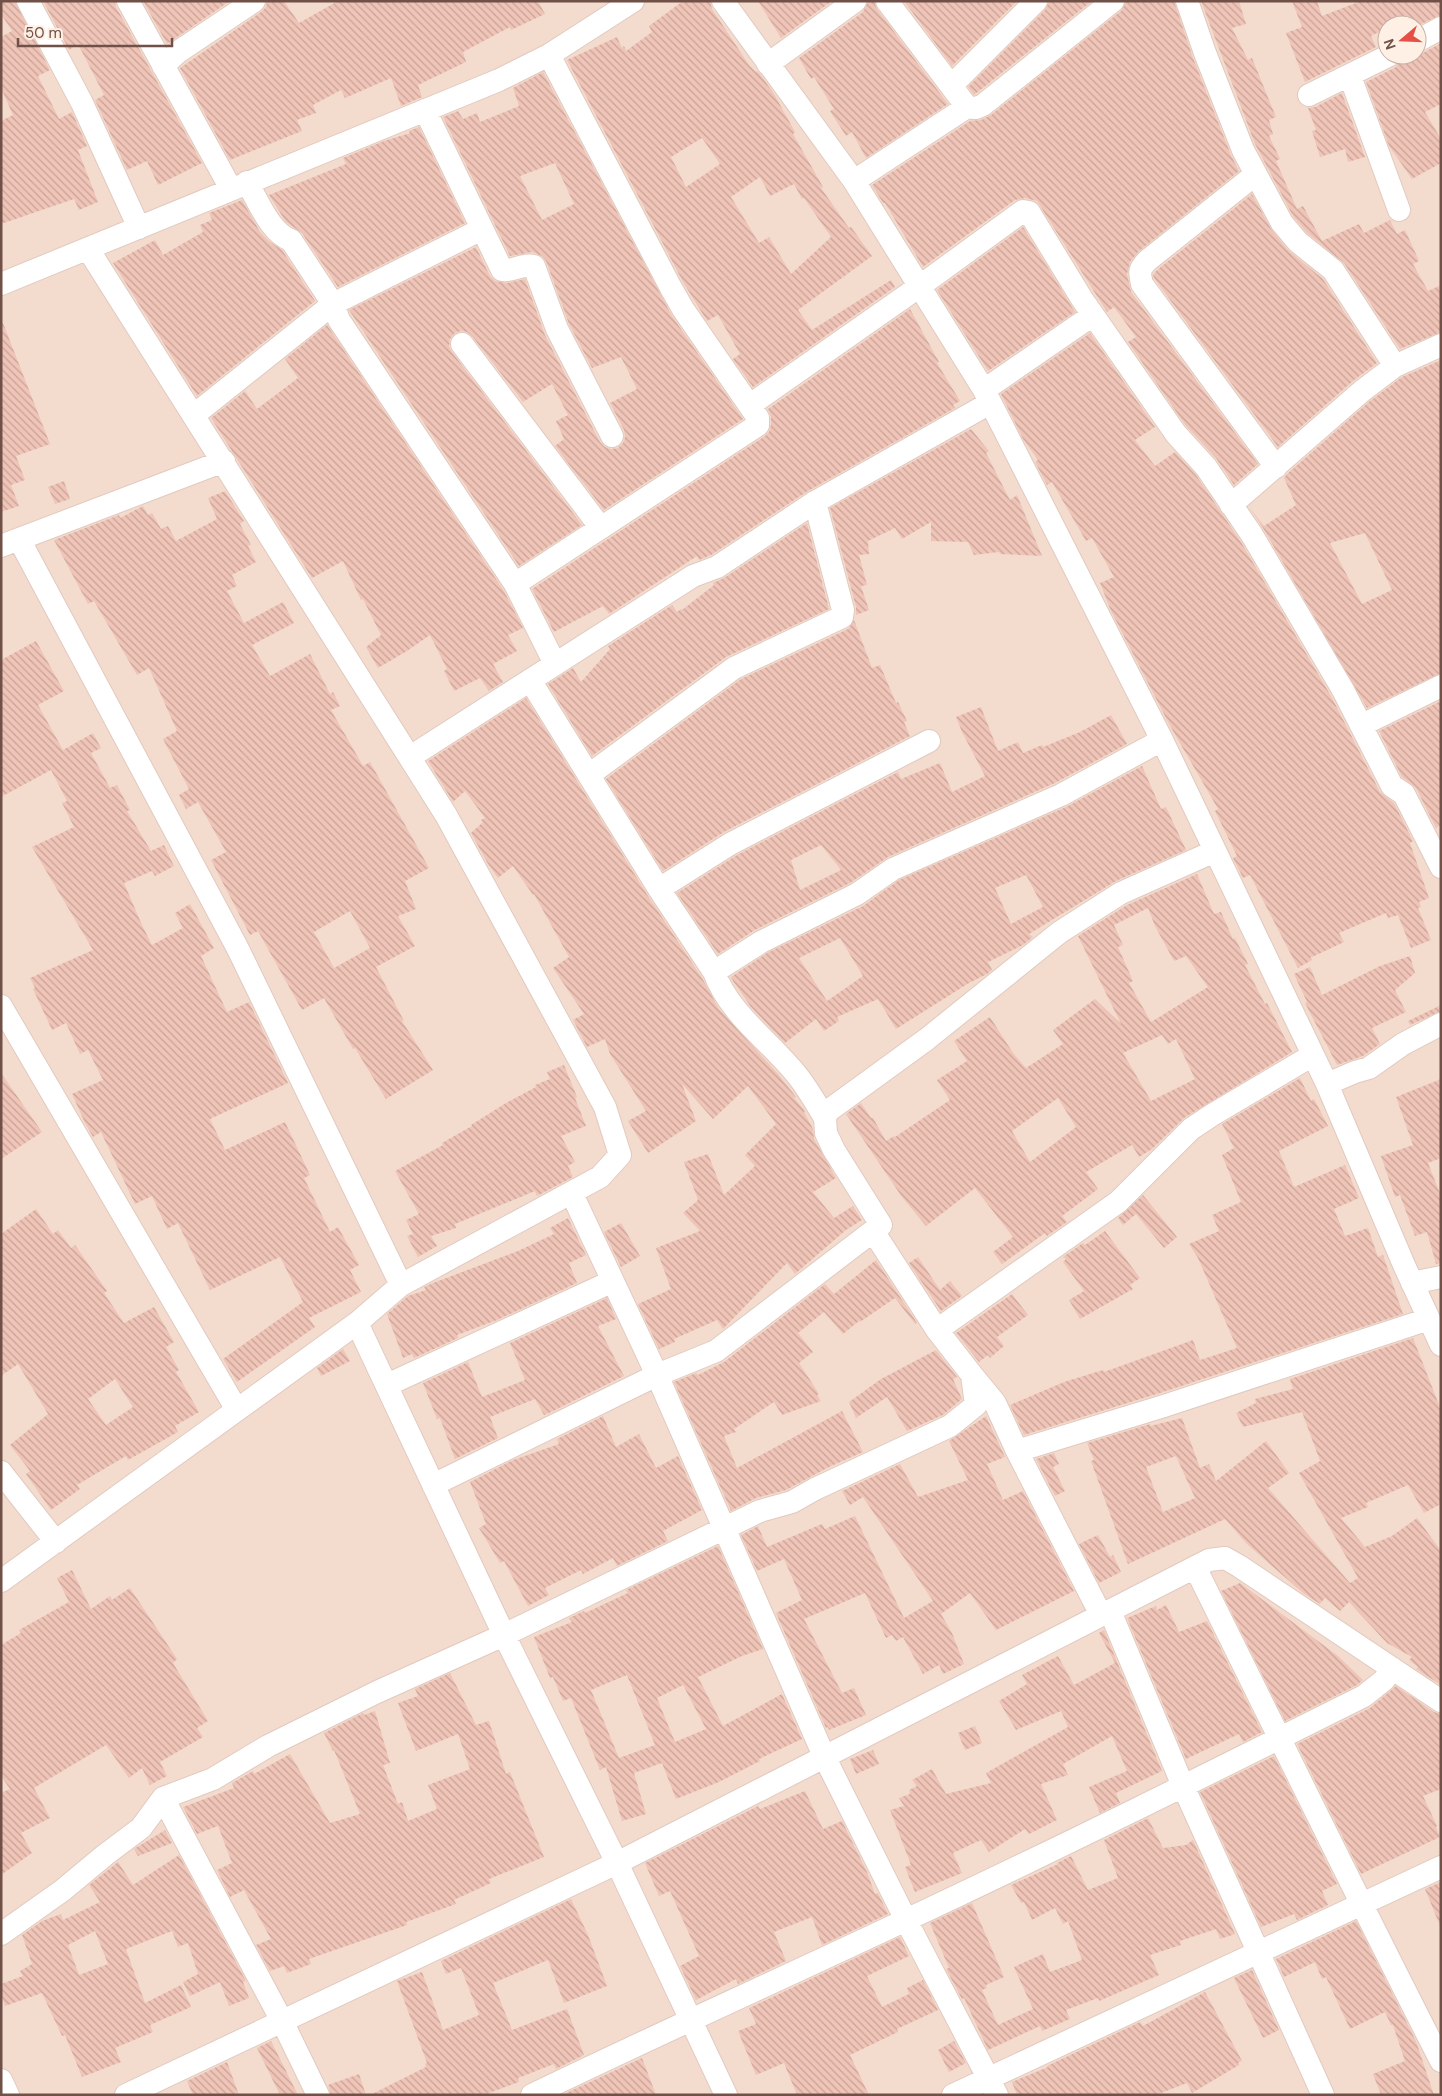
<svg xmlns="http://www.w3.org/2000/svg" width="1442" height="2096" font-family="'DM Sans',sans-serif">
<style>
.residential{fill:#f3dcce;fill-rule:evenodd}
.building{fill:url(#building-back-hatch);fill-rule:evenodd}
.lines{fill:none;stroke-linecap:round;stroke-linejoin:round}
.minor-casing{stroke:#e1c9bf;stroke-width:24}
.minor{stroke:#fff;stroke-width:22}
</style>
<defs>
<pattern id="building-back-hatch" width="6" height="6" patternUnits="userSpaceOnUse" patternTransform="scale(1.25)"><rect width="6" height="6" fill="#f0c5b8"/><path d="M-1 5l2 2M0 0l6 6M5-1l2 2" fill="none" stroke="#c7a298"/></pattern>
</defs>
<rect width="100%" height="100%" fill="#fbecdf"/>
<path class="residential" d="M1,1H1441V2095H1ZM1387,25H1417V55H1387Z"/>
<path class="building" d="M1,1H15L50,70L38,76L59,119L72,112L87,146L78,150L98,202L79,210L74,199L1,224V121L13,115L1,88V37L12,31L1,14Z
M43,1H115L116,7L202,163L158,185L147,161L127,170L95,100L104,95L78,44L69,50Z
M143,1H230L167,44Z
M267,1H284L299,23L338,1H538L545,14L511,30L510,27L463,52L466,62L418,85L422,97L401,106L391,78L345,98L341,90L313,105L316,113L297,120L302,131L230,160L180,68L261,12L266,7Z
M683,1H710L712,9L749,65L756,72L757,71L760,74L774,94L795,132L793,134L823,187L821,188L849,228L851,227L872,256L798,310L812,330L891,280L895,287L753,387L733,359L740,354L718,315L707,321L683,282L567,60L617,37L622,48L624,46L626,51L652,32L649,26ZM702,138L720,164L686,187L671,157ZM760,177L770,196L794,184L802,199L804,198L831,237L791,274L769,237L759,243L731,197Z
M758,1H832L781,38Z
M868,1H874L877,9L948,104L866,158L852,132L846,136L830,111L834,109L814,77L811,79L799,58L863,12Z
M904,1H1017L952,66Z
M1049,1H1092L974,95L968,87L1045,10Z
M1126,1H1174L1193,58L1231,155L1239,171L1139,251L1130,262L1127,274L1131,292L1258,464L1234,485L1216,458L1186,426L1128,342L1136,337L1114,307L1107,312L1037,201L1025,198L1015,200L923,267L885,203H883L872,185L970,121L981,120L991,115L1121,11Z
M1201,1H1239L1246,24L1232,28L1248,60L1252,58L1276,117L1269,120L1273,134L1269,136L1280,159L1276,161L1297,209L1303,206L1322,241L1359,224L1364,233L1390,220L1397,234L1405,230L1419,261L1413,264L1428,291L1441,285V332L1400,349L1344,263L1307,233L1293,216L1255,144Z
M1292,1H1317L1322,16L1361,1H1441V15L1417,26L1387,25V28L1371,36L1376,47L1305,82L1286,33L1302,27Z
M1441,43V104L1425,112L1441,139V163L1412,179L1389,146L1366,82L1396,67L1402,59L1423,53Z
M543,72L672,316L743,419L604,510L555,446L564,439L556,421L568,415L552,384L523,402L472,336L467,332L461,331L455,333L450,339L449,346L452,352L582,525L519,566L349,310L476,247L490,276L495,281L507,283L525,279L545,335L600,442L605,447L611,449L618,448L623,443L625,437L624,430L610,403L637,389L621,357L592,368L569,324L546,261L542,256L532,252L510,256L443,117L458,111L463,119L477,113L480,122L519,106L513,88ZM555,163L574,204L542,220L520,176Z
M1342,93L1365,157L1348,162L1345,149L1320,157L1312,131L1316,130L1308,108L1315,107Z
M419,127L465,223L338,287L302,233L286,222L269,195L346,164L343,158L384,141L410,133L409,131Z
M1252,194L1271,229L1288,250L1323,279L1377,363L1353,381L1278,447L1154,278L1153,275L1157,270Z
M242,200L260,232L269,241L282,250L315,301L197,396L113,263L155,240L163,255L203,232L200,225L212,220L209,213Z
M1023,227L1075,312L988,371L937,290Z
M910,309L939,362L937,363L960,401L953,405L955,408L808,491L711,555L699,560L697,556L609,614L603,606L554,632L532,589L765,436L769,432L771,425V417L768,409Z
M3,323L50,444L16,456L25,480L11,485L19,506L1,512V324Z
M327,325L504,591L523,628L508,635L517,651L493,664L503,682L489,691L480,678L454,691L444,671L447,669L430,635L407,651L378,668L366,647L381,635L363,599L361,600L343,561L312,578L211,418L245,391L257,409L298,378L285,359Z
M1090,333L1155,427L1135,440L1155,466L1175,452L1196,475L1241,542L1331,696L1380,792L1394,803L1413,841L1410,843L1429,898L1419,902L1421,907L1418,908L1431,940L1411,948L1398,915L1388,918L1386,913L1339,933L1344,942L1310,958L1312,960L1298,968L1250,875L1243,878L1233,858L1237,856L1215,811L1218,809L1169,724L1111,611L1100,583L1114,577L1092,538L1086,541L1052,482L1047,485L1035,462L1038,460L1023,439L1001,394Z
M1441,360V673L1367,708L1263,528L1249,507L1264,526L1296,505L1284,478L1287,474L1370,401L1402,377ZM1365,533L1392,590L1362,604L1330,543Z
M971,429L989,451L986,453L1010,500L1017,495L1042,556L1000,554L999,552L974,555L968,542L931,541V522L902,539L895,528L868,541L869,554L859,555L867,585L861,586L869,610L856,615V607L830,508Z
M64,481L70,499L55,504L48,487Z
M225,491L244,521L240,524L251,545L248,546L256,562L232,575L237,586L227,591L244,623L283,602L294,623L252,645L270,676L310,654L330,694L333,692L340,706L331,710L363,766L370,762L429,868L405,881L416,909L398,916L415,946L376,967L404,1021H402L433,1070L386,1099L355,1048L353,1049L324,998L302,1010L258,931L250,935L211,860L226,852L198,802L186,809L179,795L189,789L163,739L177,731L149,668L137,675L94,601L88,604L54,540L119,515L120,518L143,506L148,515L152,513L161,529L168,526L176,541L217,519L208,498ZM350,911L370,948L334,968L314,932Z
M807,523L829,609L726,657L592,756L548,684L573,668L581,682L610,649L608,646L672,605L677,612L681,609L682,610L714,585L713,583L724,578Z
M854,620L872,668L880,665L896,703L898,702L907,721L904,722L910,736L724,832L663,871L606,779L741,679L848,629Z
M36,641L64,691L38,705L63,750L93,733L101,748L91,753L110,788L117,785L130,810L127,811L151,851L164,845L174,866L155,876L152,871L124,883L142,925L152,945L183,928L175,913L190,904L214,948L201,956L227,1012L249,1002L288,1083L210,1119L225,1150L285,1122L310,1175L304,1178L330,1232L338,1227L359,1265L350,1270L361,1292L309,1318L315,1327L237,1382L223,1359L303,1302L280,1257L210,1290L178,1223L167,1229L152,1196L135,1204L101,1132L93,1137L85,1123L72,1094L103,1080L88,1050L80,1054L66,1023L52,1030L33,989L35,988L30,978L93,950L32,847L74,827L62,803L67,801L51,770L1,797V660Z
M526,698L648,896L702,978L719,1009L779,1075L796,1097L794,1098L805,1111L804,1112L813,1129L814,1139L836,1178L813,1192L834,1218L853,1206L862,1220L846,1230L795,1274L787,1263L723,1329L717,1320L674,1339L675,1342L659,1349L638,1304L671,1289L656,1248L700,1231L683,1213L698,1200L684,1162L708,1154L724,1195L755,1166L745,1155L776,1124L748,1086L713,1119L682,1084L696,1121L648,1153L628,1121L646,1111L610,1054L605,1039L587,1047L573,1020L584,1014L553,968L569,957L534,894L533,895L513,866L498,878L488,864L471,833L483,822L481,820L485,818L465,791L453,802L428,761Z
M1441,701V825L1436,828L1416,788L1402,777L1379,731Z
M981,707L998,751L1018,742L1023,753L1042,745L1043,747L1080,732L1111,715L1127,744L1055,783L888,857L850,883L755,930L718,954L677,893L737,855L898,772L901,779L940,763L952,792L985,776L962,732L956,717ZM821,845L841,870L800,890L791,860Z
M1142,766L1161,809L1166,807L1186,850L1116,881L1029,934L1033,937L1023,945L988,962L992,970L987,974L969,983L896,1029L878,999L837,1017L839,1021L824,1031L816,1019L785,1043L751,1007L733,981L731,977L767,953L863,906L899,880L1066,807ZM1026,875L1043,907L1011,924L995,888ZM840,938L863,976L827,1001L799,958Z
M1197,874L1214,914L1221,912L1233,939L1235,938L1248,964L1245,965L1265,1004L1267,1003L1292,1052L1184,1118L1152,1149L1139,1157L1132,1145L1086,1172L1098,1189L1062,1216L1067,1222L1047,1236L1045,1233L1002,1264L993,1252L1013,1237L975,1188L926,1226L902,1197L846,1114L861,1103L871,1118H873L886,1141L894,1136L895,1137L950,1100L937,1080L967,1061L954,1041L990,1017L1013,1053L1026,1068L1063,1044L1053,1030L1095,999L1121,1024L1078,936L1127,905ZM1148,908L1155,926L1174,961L1186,956L1208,987L1151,1022L1129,983L1133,981L1118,947L1123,945L1114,925ZM1162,1035L1168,1044L1176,1039L1195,1079L1151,1101L1123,1053ZM1058,1098L1076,1127L1030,1162L1012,1131Z
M1410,956L1415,973L1395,990L1406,1012L1372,1028L1380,1044L1363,1056L1337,1065L1305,1003L1307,1002L1294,974L1310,967L1322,995L1380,966Z
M1441,1005V1011L1410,1025L1408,1021Z
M564,1065L577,1097L575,1098L586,1126L561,1136L575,1162L568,1166L573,1177L537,1196L535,1191L455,1224L456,1228L431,1236L437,1246L418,1257L407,1236L413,1234L406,1220L419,1214L395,1171L443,1145L442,1143L472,1126L471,1125L506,1103L536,1087L535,1085L550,1079L547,1072Z
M1,1073L42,1132L1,1159Z
M1300,1078L1311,1101L1314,1099L1328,1126L1279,1151L1294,1187L1345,1165L1359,1198L1334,1209L1345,1236L1368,1228L1378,1257L1383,1255L1403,1314L1160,1393L1024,1435L1010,1405L1064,1382L1103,1370L1104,1372L1193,1340L1200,1360L1237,1348L1198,1258L1189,1244L1219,1231L1212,1215L1241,1202L1222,1155L1234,1148L1222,1124Z
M1441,1079V1158L1428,1163L1441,1196V1263L1436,1264L1427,1232L1415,1236L1400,1195L1395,1197L1381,1156L1413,1145L1396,1097Z
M1143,1195L1177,1237L1164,1248L1136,1214L1123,1225L1118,1218Z
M36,1209L53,1234L58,1230L71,1248L75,1245L107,1291L104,1293L124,1323L154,1307L174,1342L166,1347L179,1370L176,1372L199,1412L175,1426L178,1432L128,1460L126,1456L77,1485L80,1489L51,1510L26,1474L30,1471L10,1445L48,1414L18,1364L1,1376V1234ZM115,1379L133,1407L106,1425L88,1399Z
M568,1218L586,1255L569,1263L577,1283L497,1320L457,1335L458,1338L414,1358L412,1354L403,1358L387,1314L408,1296L426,1290L424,1287L433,1283L518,1251L554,1234L550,1228Z
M621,1223L640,1256L621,1267L604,1232Z
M1105,1231L1140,1278L1130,1285L1133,1289L1080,1319L1069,1300L1084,1291L1063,1262L1066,1259L1063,1257L1083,1243L1085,1245Z
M918,1257L940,1290L950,1281L962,1296L941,1311L909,1263Z
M876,1260L917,1323L915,1324L895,1298L860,1322L859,1321L843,1334L824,1312L798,1333L813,1352L799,1363L819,1394L817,1395L821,1401L782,1415L774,1402L734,1429L736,1432L724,1436L737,1468L842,1411L863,1452L829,1467L786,1490L756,1498L731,1511L674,1382L696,1373L698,1375L724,1362L825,1284L834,1294Z
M1012,1294L1028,1315L997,1337L1004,1346L990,1358L988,1355L979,1362L956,1333Z
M607,1298L616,1319L598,1326L624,1376L547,1414L544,1415L535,1399L490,1417L498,1438L455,1459L440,1418L437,1419L423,1383L468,1362L482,1397L525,1380L510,1343Z
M1413,1338L1441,1410V1504L1424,1513L1408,1485L1366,1503L1368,1507L1341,1518L1365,1547L1392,1536L1417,1518L1441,1551V1685L1416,1669L1418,1667L1409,1660L1412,1657L1387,1643L1349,1602L1340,1611L1325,1598L1320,1604L1303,1593L1247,1544L1225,1519L1128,1564L1091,1461L1094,1460L1087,1443L1150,1424V1426L1182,1418L1200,1468L1209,1464L1216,1481L1266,1441L1289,1473L1268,1488L1350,1583L1358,1578L1299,1473L1320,1461L1302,1412L1243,1427L1236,1413L1256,1403L1255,1399L1293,1389L1290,1379ZM1176,1456L1195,1498L1163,1512L1146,1467Z
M343,1349L350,1361L321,1376L317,1368Z
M936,1350L957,1377L953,1379L962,1399L943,1415L907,1431L887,1397L856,1418L849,1402L881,1379Z
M603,1416L616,1447L639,1434L656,1468L678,1456L702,1510L663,1531L668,1541L617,1566L613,1558L583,1574L581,1570L545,1588L549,1595L528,1606L504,1561L500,1563L479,1528L486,1524L470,1482L513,1460L559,1444L557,1439Z
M986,1416L1005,1457L987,1464L1003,1500L1023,1491L1074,1591L996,1630L970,1593L941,1614L952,1633L964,1664L943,1674L939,1665L923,1674L903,1637L896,1641L892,1635L886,1638L865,1593L804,1619L842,1693L854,1688L866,1715L829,1730L828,1727L826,1728L776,1613L802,1600L784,1559L757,1571L741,1535L758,1526L767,1547L822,1524L825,1529L855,1516L904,1618L933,1601L863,1497L850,1505L842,1491L900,1464L918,1497L968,1480L949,1441Z
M1054,1453L1059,1464L1053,1467L1065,1491L1055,1496L1036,1459Z
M1098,1535L1110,1557L1113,1555L1121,1572L1099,1583L1079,1544Z
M718,1546L763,1649L742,1656L698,1677L723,1726L782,1694L802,1739L759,1759L760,1761L719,1782L676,1799L662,1763L634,1773L646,1814L622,1821L606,1767L600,1770L571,1698L563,1701L553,1677L550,1678L534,1637L572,1622L569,1618L584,1611L585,1613L628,1593L626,1590ZM627,1675L655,1745L619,1758L591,1690ZM683,1685L706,1729L675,1742L657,1698Z
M72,1570L91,1609L110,1596L112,1600L130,1588L177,1659L173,1663L208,1721L197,1728L203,1737L160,1762L167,1776L150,1785L142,1768L129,1778L106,1745L34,1788L50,1818L21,1833L32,1853L1,1875V1793L10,1789L1,1776V1645L21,1633L19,1630L69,1602L57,1578Z
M1240,1583L1338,1656L1363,1680L1357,1685L1285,1721L1221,1591Z
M1166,1605L1179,1632L1207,1621L1262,1732L1243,1742L1239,1734L1186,1759L1127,1618L1156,1606L1157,1610Z
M1104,1630L1162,1771L1116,1793L1120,1803L1100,1813L1089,1787L1127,1771L1112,1736L1063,1764L1068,1775L1041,1784L1057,1820L1029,1834L1025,1829L989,1852L981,1840L953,1853L962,1873L915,1892L905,1867L911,1865L890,1810L904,1806L899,1798L910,1794L909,1790L917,1786L912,1780L932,1769L946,1794L991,1783L986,1773L1068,1727L1061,1711L1016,1730L999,1701L1027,1684L1022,1675L1058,1656L1074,1685L1115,1663L1099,1633Z
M450,1673L476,1725L489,1721L506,1774L510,1772L544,1857L489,1879L491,1883L454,1900L456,1904L406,1922L407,1925L309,1959L311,1964L287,1973L284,1966L270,1971L256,1945L271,1939L244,1890L230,1897L217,1870L232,1863L218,1826L197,1834L183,1807L234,1788L232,1783L253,1771L254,1774L290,1754L330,1823L360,1814L334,1750L333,1751L324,1733L363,1713L364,1715L375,1711L390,1763L383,1765L398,1804L402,1802L408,1821L437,1809L428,1785L470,1769L458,1734L416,1751L398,1703L418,1696L415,1689Z
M1396,1686L1434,1712L1441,1714V1789L1423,1796L1437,1826L1436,1827L1440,1837L1361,1874L1297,1744L1370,1708Z
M975,1726L982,1743L965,1750L958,1733Z
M873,1750L879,1764L856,1774L850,1759Z
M1274,1756L1337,1884L1322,1891L1328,1905L1297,1920L1294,1914L1261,1927L1200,1792Z
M805,1791L823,1829L842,1821L867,1872L875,1894L878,1893L888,1914L822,1945L812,1917L774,1932L786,1961L738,1984L736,1979L696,2000L680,1966L699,1956L670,1891L659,1896L645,1863L758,1806L760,1809Z
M1148,1818L1163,1848L1186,1845L1193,1840L1235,1934L1220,1939L1216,1929L1180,1941L1181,1945L1150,1955L1159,1975L1099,2001L1098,1998L1066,2010L1070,2019L1042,2031L1040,2026L988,2050L964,1998L962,1999L946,1969L949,1968L930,1923L972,1903L1004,1977L986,1985L987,1988L982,1990L998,2025L1033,2009L1014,1967L1043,1954L1050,1972L1082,1960L1068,1921L1063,1924L1055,1908L1032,1920L1024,1902L1021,1903L1011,1885L1058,1864L1057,1863L1071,1856L1088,1890L1118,1878L1104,1840Z
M165,1830L172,1843L138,1856L134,1849Z
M179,1855L246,1981L243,1982L249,1998L229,2006L220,1982L190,1996L183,1982L198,1974L188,1943L178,1947L172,1931L126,1949L145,2003L181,1985L191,2007L150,2025L153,2032L115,2048L121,2062L82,2077L65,2035L62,2036L42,1993L5,2006L1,1994V1984L23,1976L20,1971L32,1964L22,1935L42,1921L61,1914L63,1920L100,1902L89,1885L118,1862L133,1885ZM95,1931L108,1964L79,1975L68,1945Z
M1441,1882V1926H1440L1425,1889Z
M571,1899L588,1935L607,1986L564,2003L548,1960L493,1983L512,2030L567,2009L584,2055L556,2069L554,2064L518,2078L519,2082L484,2095H370L426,2067L425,2064L427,2063L397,1981L422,1972L443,2030L479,2015L461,1968L446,1974L441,1961Z
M1356,1921L1416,2041L1434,2095H1381L1373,2074L1405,2061L1393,2025H1391L1385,2012L1350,2029L1326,1977L1322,1979L1315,1962L1284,1977L1276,1959Z
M900,1937L909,1956L867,1976L882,2007L909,1994L907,1988L923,1980L938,2010L897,2029L898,2032L850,2055L869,2095H797L784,2063L756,2075L738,2031L756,2024L749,2008Z
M1252,1970L1279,2030L1263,2038L1234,1978Z
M1205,1992L1242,2061L1238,2063L1239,2065L1192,2093L1187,2083L1156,2095H1017L1012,2082L1048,2067L1047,2066L1140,2022L1143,2026Z
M271,2041L298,2095H280L257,2048Z
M954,2041L966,2063L949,2072L938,2050Z
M642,2058L656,2095H566V2093Z
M227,2062L239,2095H193L187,2081Z
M359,2074L366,2095H331L328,2085Z"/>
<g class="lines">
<g class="minor-casing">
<path id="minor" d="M28,1L82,103L139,228
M128,1L231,189
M723,1L854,181L984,390L1162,740L1327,1084L1404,1265L1441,1345
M887,1L967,107
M1187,1L1205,53L1243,150L1282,223L1298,242L1333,270L1395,366
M1417,41L1441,28
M768,64L855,1
M163,66L178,52L254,1
M1350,76L1399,210
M951,86L1036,1
M1309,95L1390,55
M425,110L502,270C513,272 523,263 534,266L557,329L612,436
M1256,174L1148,260C1139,269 1139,272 1142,284L1276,467
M854,181L967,107L976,108L983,105L1113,1
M247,182C258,201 271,234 291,240L333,304L339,320L515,584L555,664
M1,284L499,80L549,55L633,1
M462,344L601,528
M984,390L1093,315
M750,405L920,286L1023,211L1029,212L1082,299L1176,434L1206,467L1252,535L1343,690L1392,786L1404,794L1441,867
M194,415L333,304L482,229
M1231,505L1362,391L1395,366L1441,345
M19,539L237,947L401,1285
M1,546L224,461
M515,584L758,425V418L683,309L671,288L549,55
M530,680L659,889L714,972C730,1016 773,1043 800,1079C809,1091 817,1105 825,1118
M1362,725L1441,686
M410,757L693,576L717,567L815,502L990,403
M589,775L734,668L842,617L843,610L815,502
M659,889L730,844L929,741
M714,972L761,942L857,894L893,869L1061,795L1162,740
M1,1006L237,1410
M1327,1084L1355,1072L1369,1068L1403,1044L1441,1024
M572,1194L657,1375L824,1756L906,1920L997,2095
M1412,1283L1441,1277
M357,1323L504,1635L617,1863L726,2095
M937,1330L1118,1202L1191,1129L1212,1115L1313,1055
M972,1375L995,1403L1017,1451L1164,1406L1429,1319
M387,1385L613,1281
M1017,1451L1101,1615
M1,1472L56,1542
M433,1485L657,1375L716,1351L881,1225L834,1150L826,1133L825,1118L828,1111L927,1039L1060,932L1121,893L1215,851
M1195,1567C1277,1732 1357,1898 1441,2061
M1,1581L357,1323L401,1285L600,1177L620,1155L605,1107L446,815L88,249
M1110,1611L1183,1786L1323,2095
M163,1798L282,2021L318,2095
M1,1934L63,1890L105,1855L141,1828L163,1798L213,1779L268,1746L377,1692L504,1635L760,1511L792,1502L815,1489L950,1426L976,1405L972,1375L937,1330L873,1231
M1,2080L8,2095
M126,2095L617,1863L1209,1560L1225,1558L1239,1566L1441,1701
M532,2095C656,2035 781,1979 906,1920C1060,1848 1212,1772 1364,1696L1384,1680L1392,1668
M953,2095L1441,1867"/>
</g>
<use href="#minor" class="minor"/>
</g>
<rect width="1442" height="2096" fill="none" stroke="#715048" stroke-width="5"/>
<g transform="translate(1402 40) rotate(251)"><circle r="24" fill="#fff0e5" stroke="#c6b0a6"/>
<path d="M0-4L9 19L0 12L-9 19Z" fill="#e44f46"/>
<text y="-8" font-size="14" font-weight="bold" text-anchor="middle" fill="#715048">N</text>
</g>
<path d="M18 38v8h154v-8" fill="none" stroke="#715048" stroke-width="2.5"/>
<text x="25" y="38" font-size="15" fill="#715048" stroke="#fff0e5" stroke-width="4" paint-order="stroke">50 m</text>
</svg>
